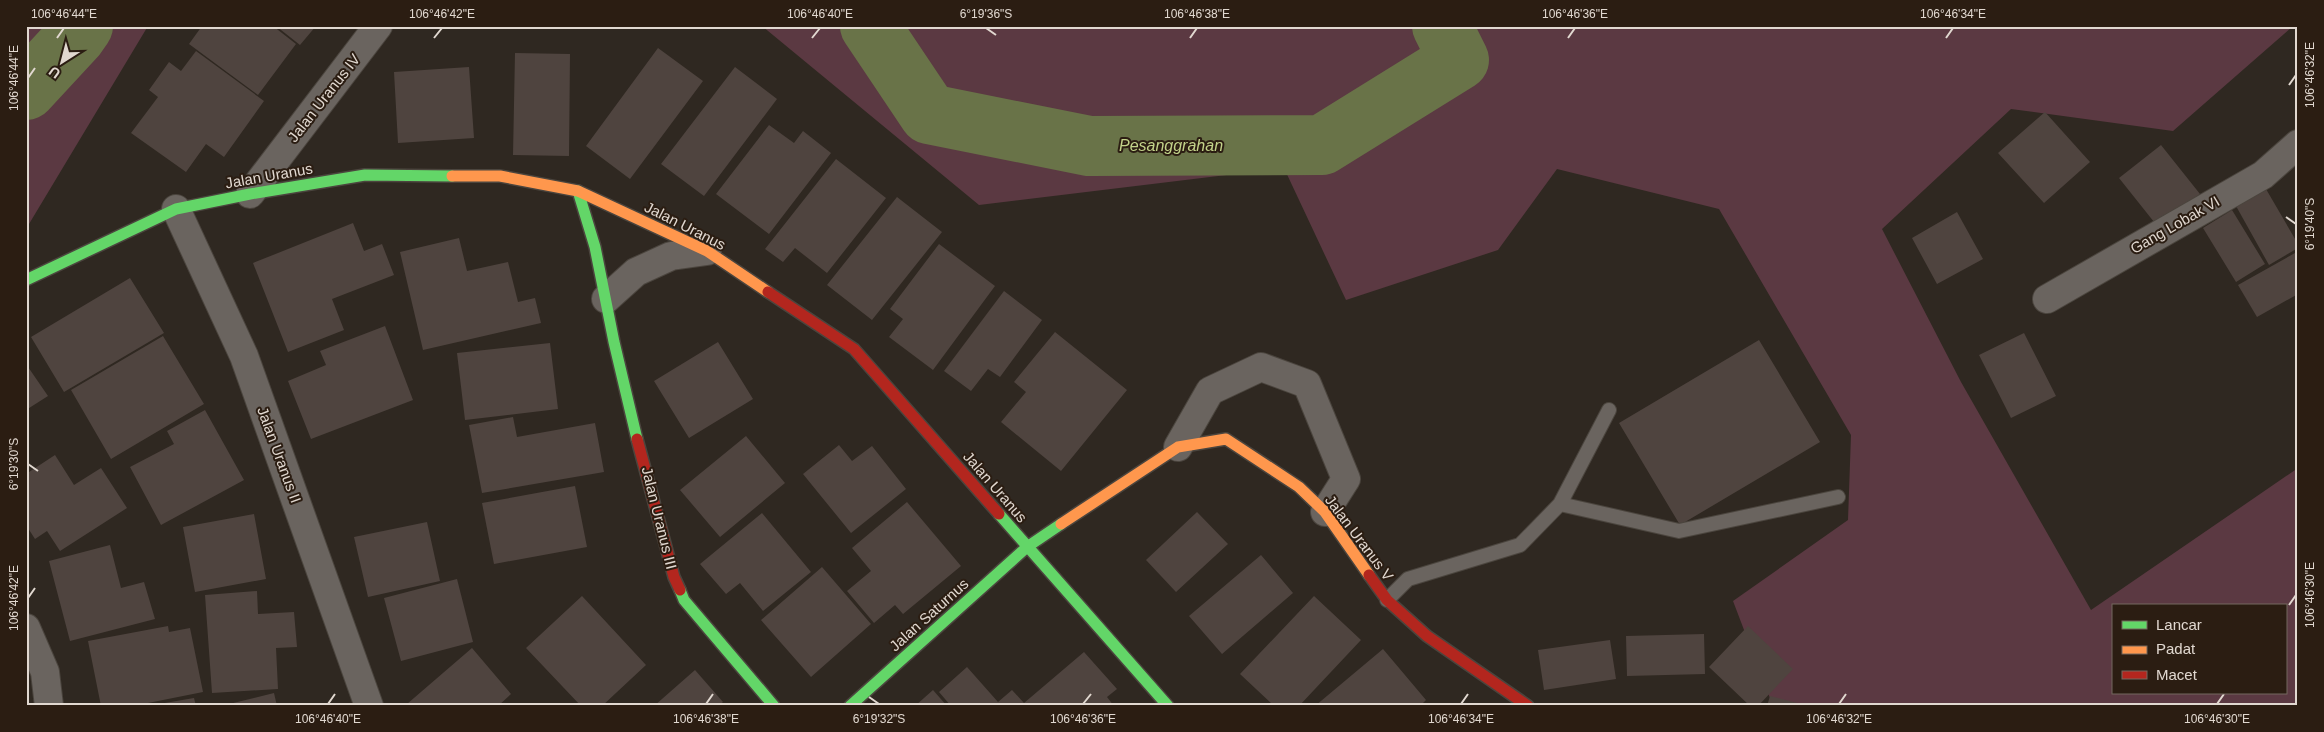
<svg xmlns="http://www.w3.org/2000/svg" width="2324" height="732" font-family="Helvetica,sans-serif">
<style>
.green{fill:#5b3942;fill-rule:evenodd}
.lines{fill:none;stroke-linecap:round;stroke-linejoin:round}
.river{stroke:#697348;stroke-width:60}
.building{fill:#4f443f}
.lane-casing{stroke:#4b453e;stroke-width:16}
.street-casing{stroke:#4b453e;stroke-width:30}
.fast-casing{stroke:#4b453e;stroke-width:14}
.slow-casing{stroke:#4b453e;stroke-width:14}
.jam-casing{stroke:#4b453e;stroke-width:14}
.lane{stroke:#6a645f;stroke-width:14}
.street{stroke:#6a645f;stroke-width:28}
.fast{stroke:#63d668;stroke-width:11}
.slow{stroke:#ff974d;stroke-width:11}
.jam{stroke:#b3261e;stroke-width:11}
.ticks{fill:none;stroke:#e1d8d0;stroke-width:2}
.labels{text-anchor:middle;stroke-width:4;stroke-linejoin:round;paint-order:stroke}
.street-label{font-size:15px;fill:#e1d8d0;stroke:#2b1d12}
.water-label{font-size:16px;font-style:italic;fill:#c3d38a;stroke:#2b1d12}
.neatline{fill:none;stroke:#e1d8d0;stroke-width:2}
.ticks-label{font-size:12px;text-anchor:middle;fill:#e1d8d0}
</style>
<rect width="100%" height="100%" fill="#2f2821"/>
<path class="green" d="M26,26H148L26,229Z
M762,26H2293L2173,131L2011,109L1882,229L1961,382L2091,610L2298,468V706H1773L1733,601L1848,520L1851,435L1719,209L1557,169L1498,250L1346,300L1284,168L979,205ZM2113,606H2285V693H2113Z"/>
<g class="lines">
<path class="river" d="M870,26L929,114L1089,146L1322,145L1459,60L1442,26
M26,90L76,36L83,26"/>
</g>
<path class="building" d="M202,26H273L296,44L258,95L189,44Z
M276,26H316L300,45Z
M658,48L703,81L630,179L586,146Z
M196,51L264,101L224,157L206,144L186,172L131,133L158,97L149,90L169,62L181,71Z
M515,53L570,54L569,156L513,155Z
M469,67L474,138L398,143L394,72Z
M735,67L777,99L704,196L661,164Z
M2045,112L2090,162L2044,203L1998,153Z
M769,125L794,143L803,131L831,153L769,234L716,194Z
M2161,145L2200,194L2158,227L2119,178Z
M836,159L886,198L827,273L795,248L783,262L765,249Z
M2266,189L2298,244V248L2269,265L2236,206Z
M897,197L942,232L872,320L827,285Z
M2232,210L2265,264L2236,282L2203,228Z
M1957,212L1983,259L1937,284L1912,238Z
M353,223L364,251L382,244L394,275L332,299L344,330L288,352L253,263Z
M459,238L467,271L508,262L518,302L535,298L541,323L423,350L400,252Z
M939,244L995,286L933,370L889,337L903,319L890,309Z
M2295,253L2298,258V294L2257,317L2238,285Z
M130,278L164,333L64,392L31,337Z
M1004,291L1042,320L1000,377L988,369L971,391L944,371Z
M385,326L413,400L311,439L288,381L326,365L320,351Z
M1055,332L1127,390L1061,471L1001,422L1026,392L1014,382Z
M2024,333L2056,396L2011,418L1979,355Z
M163,336L204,404L111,459L71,390Z
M1759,340L1820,442L1680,525L1619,423Z
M718,342L753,399L689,438L654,381Z
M550,343L558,409L465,420L457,353Z
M26,364L48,396L26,410Z
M205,410L244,480L161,525L130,467L174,444L167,431Z
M513,417L517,437L595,423L604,472L482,493L469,425Z
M746,436L785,483L720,537L680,490Z
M839,445L852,461L872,446L906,489L851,533L803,474Z
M55,455L74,485L101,468L127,508L60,551L47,531L35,539L26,525V498L28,497L26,494V474Z
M575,486L587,547L494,564L482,503Z
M907,502L961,566L903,614L895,605L874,623L847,591L871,571L852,548Z
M1197,512L1228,544L1176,592L1146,560Z
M762,513L811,572L763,611L740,583L726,594L700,564Z
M254,514L266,579L195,592L183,527Z
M427,522L440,581L368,597L354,537Z
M110,545L121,588L144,582L155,619L70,641L49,561Z
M1261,555L1293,593L1222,654L1189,616Z
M822,567L871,624L811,677L761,620Z
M457,579L473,642L401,661L384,598Z
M257,591L258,614L294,612L297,647L276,648L278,689L212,693L205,595Z
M582,596L646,665L602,706H581L526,648Z
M1314,596L1361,640L1299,706H1274L1240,674Z
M168,626L169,632L190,628L203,692L133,706H101L88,641Z
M1748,626L1793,669L1758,706H1750L1709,667Z
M1704,634L1705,674L1627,676L1626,636Z
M1610,640L1616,679L1544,690L1538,650Z
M472,648L511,694L498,706H409L407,704Z
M1383,649L1426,700L1420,706H1315Z
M1084,652L1117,689L1107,697L1114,706H951L939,692L967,667L998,702L1012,690L1024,703Z
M695,670L723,702L718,706H654Z
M933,690L947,706H915Z
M274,693L277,706H225V705Z
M1770,696L1805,705V706H1767Z
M194,698L196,706H153V705Z"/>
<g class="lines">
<g class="lane-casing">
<path id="lane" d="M1560,504L1679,531L1838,497
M1387,600L1408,579L1520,545L1560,504L1609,410"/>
</g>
<g class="street-casing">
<path id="street" d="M250,194L378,26
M176,209L244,356L369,706
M606,299L636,272L671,256L707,251
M2047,299L2263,175L2298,144
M1178,447L1210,391L1261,367L1307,384L1346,479L1325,512
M26,628L45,672L49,706"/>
</g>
<g class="fast-casing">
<path id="fast" d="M578,191L595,247L614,342L637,439
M26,280L176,209L250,194L365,175L452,176
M999,514L1168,706
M680,590L684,600L774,706
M850,706L1027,547L1061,524"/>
</g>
<g class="slow-casing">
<path id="slow" d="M452,176H500L578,191L707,251L768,292
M1061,524L1178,447L1226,439L1299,487L1325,512L1369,575"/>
</g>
<g class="jam-casing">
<path id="jam" d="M768,292L854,349L999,514
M637,439L674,577L680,590
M1369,575L1387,600L1427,636L1528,706"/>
</g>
<use href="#lane" class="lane"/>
<use href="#street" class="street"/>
<use href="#fast" class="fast"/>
<use href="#slow" class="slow"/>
<use href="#jam" class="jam"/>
</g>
<path class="ticks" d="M986,28L996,35M57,38L64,28M434,38L442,28M812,38L820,28M1190,38L1197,28M1568,38L1575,28M1946,38L1953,28M28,78L35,68M2289,85L2296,75M2286,217L2296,224M28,464L38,471M28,598L35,588M2289,605L2296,595M869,697L879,704M328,704L335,694M706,704L713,694M1083,704L1091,694M1461,704L1468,694M1839,704L1846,694M2217,704L2224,694"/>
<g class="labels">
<g class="street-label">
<text transform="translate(324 98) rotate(-52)" y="5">Jalan Uranus IV</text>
<text transform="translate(269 176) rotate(-10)" y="5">Jalan Uranus</text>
<text transform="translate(2175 225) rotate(-30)" y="5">Gang Lobak VI</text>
<text transform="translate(685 226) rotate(27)" y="5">Jalan Uranus</text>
<text transform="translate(279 455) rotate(70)" y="5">Jalan Uranus II</text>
<text transform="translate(995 487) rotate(49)" y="5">Jalan Uranus</text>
<text transform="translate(659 518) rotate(76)" y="5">Jalan Uranus III</text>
<text transform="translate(1359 538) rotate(53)" y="5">Jalan Uranus V</text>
<text transform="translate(929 615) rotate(-42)" y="5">Jalan Saturnus</text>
</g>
<g class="water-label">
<text x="1171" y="151">Pesanggrahan</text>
</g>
</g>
<rect width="2324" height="732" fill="none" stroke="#2b1d12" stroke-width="55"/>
<rect x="2112" y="604" width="175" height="90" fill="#2b1d12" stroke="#74685e"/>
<rect x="2122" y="621" width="25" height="8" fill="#63d668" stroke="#74685e"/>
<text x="2156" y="630" font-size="15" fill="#e1d8d0">Lancar</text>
<rect x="2122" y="646" width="25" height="8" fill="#ff974d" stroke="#74685e"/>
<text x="2156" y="654" font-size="15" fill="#e1d8d0">Padat</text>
<rect x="2122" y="671" width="25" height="8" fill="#b3261e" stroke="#74685e"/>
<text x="2156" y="680" font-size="15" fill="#e1d8d0">Macet</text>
<g transform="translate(62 62) rotate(216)" stroke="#2b1d12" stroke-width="4" paint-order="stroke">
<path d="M0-4L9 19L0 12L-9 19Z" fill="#e1d8d0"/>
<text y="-8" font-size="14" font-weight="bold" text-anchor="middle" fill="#e1d8d0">U</text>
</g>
<rect x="28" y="28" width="2268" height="676" class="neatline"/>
<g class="ticks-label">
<text x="64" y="18">106°46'44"E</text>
<text x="442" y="18">106°46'42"E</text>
<text x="820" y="18">106°46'40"E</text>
<text x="986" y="18">6°19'36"S</text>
<text x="1197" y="18">106°46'38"E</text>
<text x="1575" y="18">106°46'36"E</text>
<text x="1953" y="18">106°46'34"E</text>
<text transform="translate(2310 75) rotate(-90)" y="4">106°46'32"E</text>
<text transform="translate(14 78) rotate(-90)" y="4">106°46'44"E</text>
<text transform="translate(2310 224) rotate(-90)" y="4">6°19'40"S</text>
<text transform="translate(14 464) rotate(-90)" y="4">6°19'30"S</text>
<text transform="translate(2310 595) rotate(-90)" y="4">106°46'30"E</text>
<text transform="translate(14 598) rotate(-90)" y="4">106°46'42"E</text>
<text x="328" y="723">106°46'40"E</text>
<text x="706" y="723">106°46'38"E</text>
<text x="879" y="723">6°19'32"S</text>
<text x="1083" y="723">106°46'36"E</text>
<text x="1461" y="723">106°46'34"E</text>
<text x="1839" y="723">106°46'32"E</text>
<text x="2217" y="723">106°46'30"E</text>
</g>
</svg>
